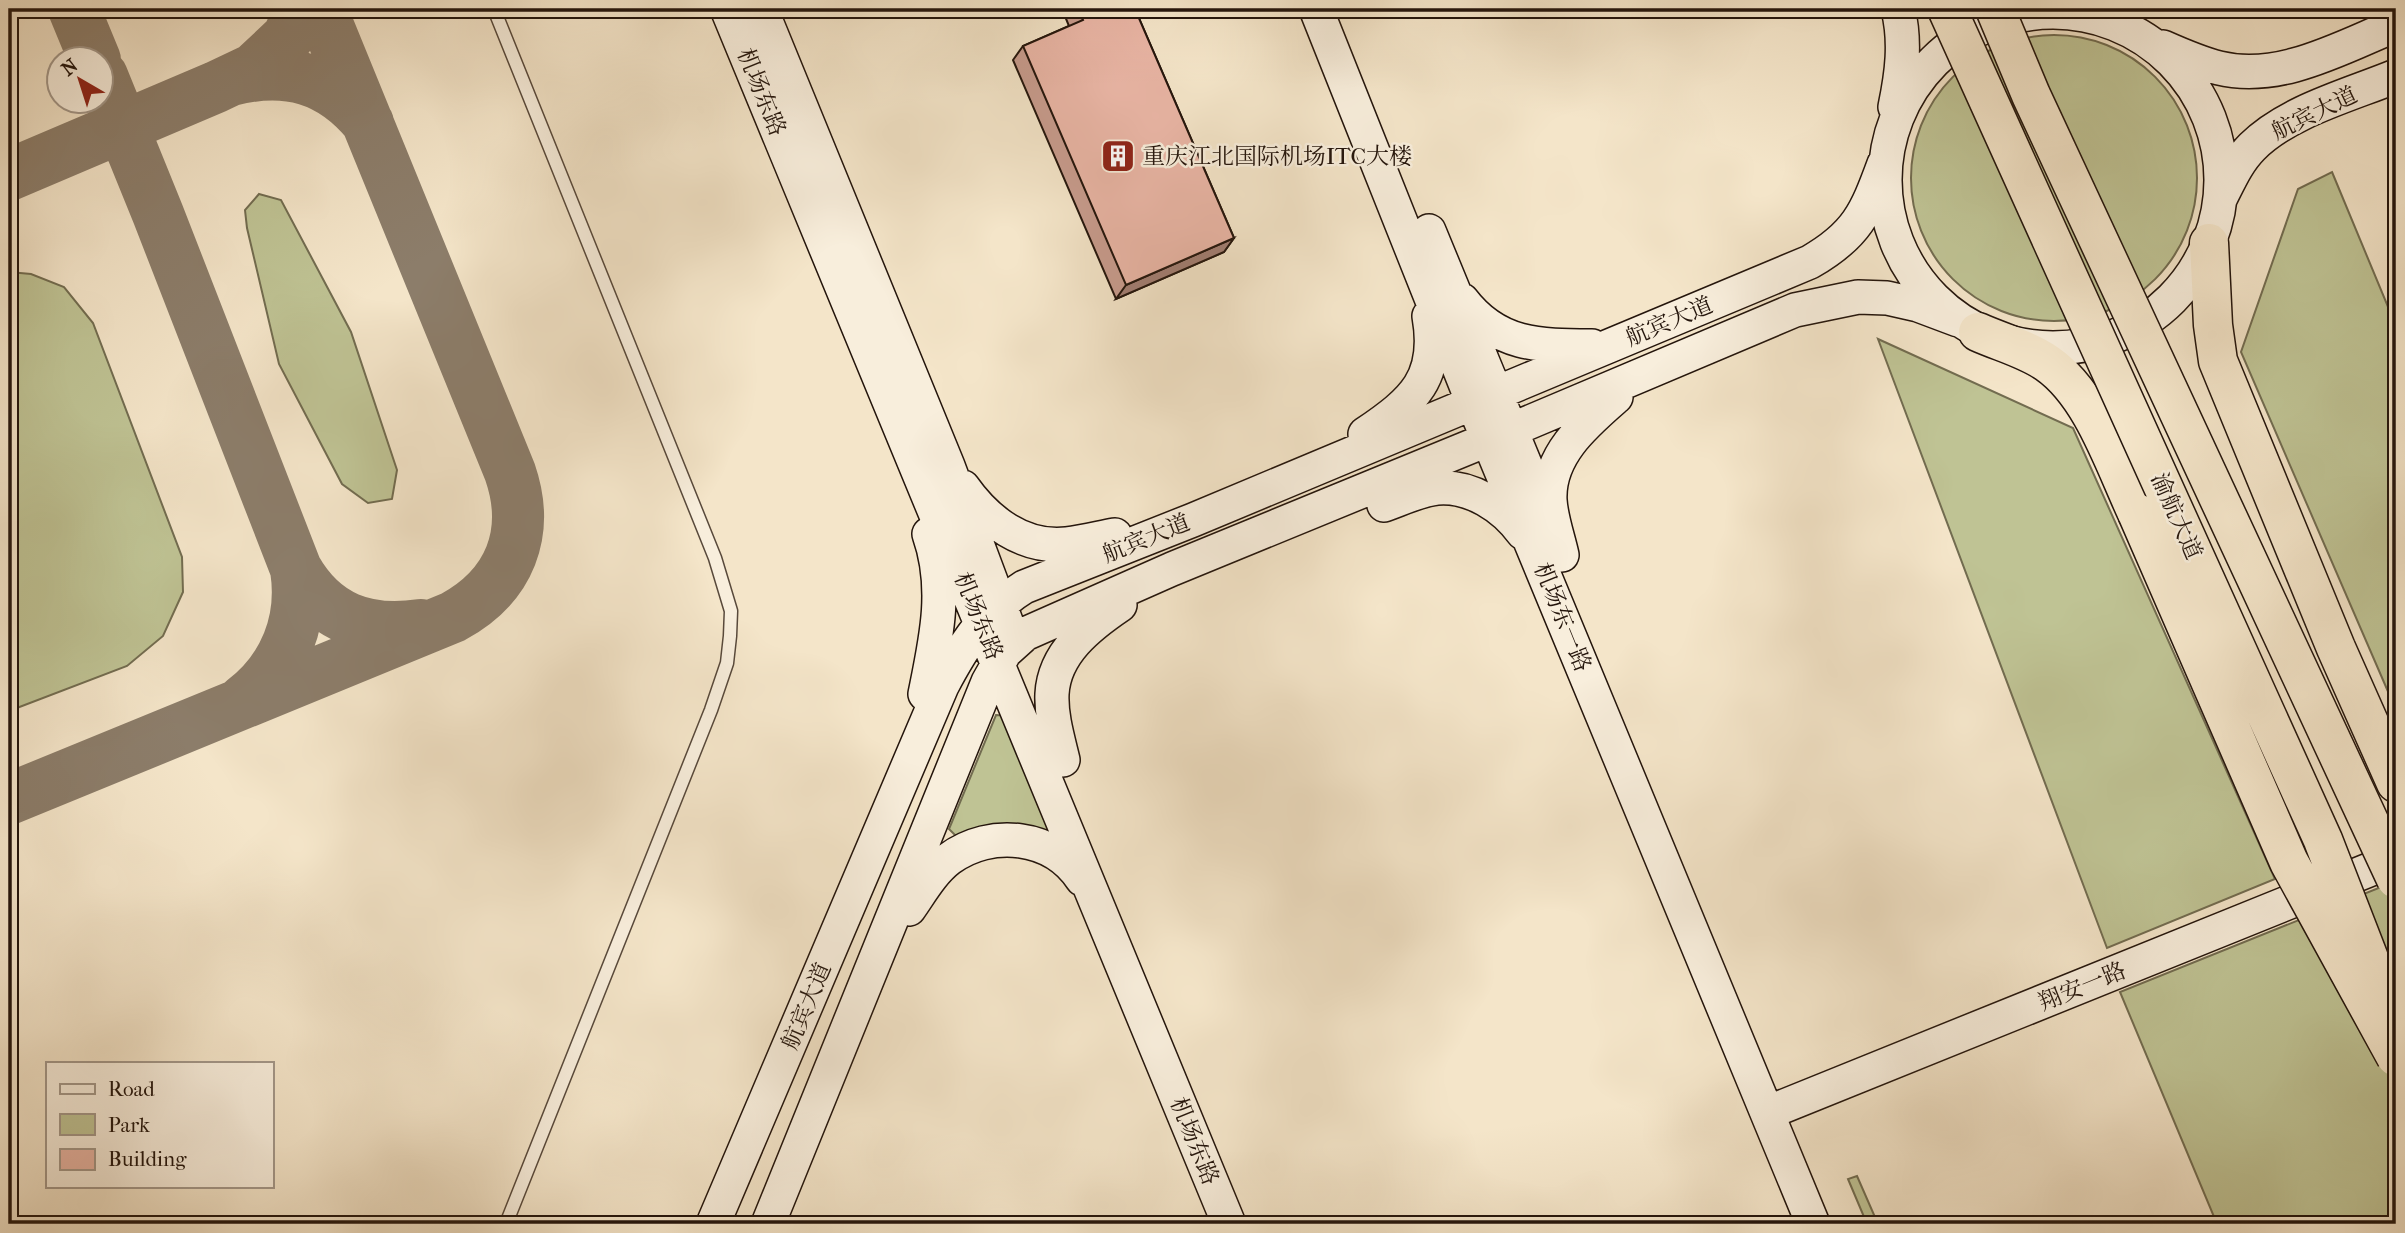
<svg xmlns="http://www.w3.org/2000/svg" width="2405" height="1233" font-family="'IM FELL French Canon','Noto Serif SC',serif">
<style>
.green{fill:#bfc394;stroke:#726c50;stroke-width:2}
.lines{fill:none;stroke-linecap:round;stroke-linejoin:round}
.taxiway{stroke:#8c7d6a;stroke-width:52}
.lane-casing{stroke:#58493b;stroke-width:15}
.secondary-casing{stroke:#24150c;stroke-width:36}
.highway-casing{stroke:#24150c;stroke-width:41}
.lane{stroke:#f8eedc;stroke-width:12}
.secondary{stroke:#f8eedc;stroke-width:33}
.highway{stroke:#f4e5c9;stroke-width:38}
.highway-bridge-casing{stroke:#24150c;stroke-width:41;stroke-linecap:butt}
.highway-bridge{stroke:#f4e5c9;stroke-width:38}
.wall{fill:#c89c8e;stroke:#24150c;stroke-width:2}
.shaded-wall{fill:#a37f74;stroke:#24150c;stroke-width:2}
.building{fill:#e9b5a5;stroke:#24150c;stroke-width:2}
.labels{text-anchor:middle;stroke-width:5;stroke-linejoin:round;paint-order:stroke}
.street-label{font-size:23px;fill:#24150c;stroke:#f8eedc}
.poi-label{font-size:23px;fill:#24150c;stroke:#f8eedc;text-anchor:start}
</style>
<rect width="100%" height="100%" fill="#f4e5c9"/>
<filter id="stains"><feTurbulence type="fractalNoise" baseFrequency=".00286" numOctaves="4"/><feColorMatrix values="0 0 0 0 .2 0 0 0 0 .09 0 0 0 0 .02 0 0 0 .5 -.17"/></filter>
<radialGradient id="worn" r=".72"><stop offset=".6" stop-color="#630" stop-opacity="0"/><stop offset="1" stop-color="#630" stop-opacity=".3"/></radialGradient>
<path class="green" d="M1911 178a143 143 0 1 1 286 0a143 143 0 1 1-286 0Z
M2332,172L2396,326V710L2241,352L2298,189Z
M259,194L281,200L351,332L397,470L392,499L368,503L342,484L279,364L247,228L245,210Z
M9,272L31,274L64,287L93,323L182,557L183,592L163,636L127,666L9,711Z
M1878,339L2073,428L2275,879L2107,948Z
M996,715L1008,716L1051,833L957,837L949,829Z
M2396,881V1224H2217L2120,992Z
M1857,1176L1878,1224H1867L1848,1179Z"/>
<g class="lines">
<path class="taxiway" d="M74,9L95,60
M102,76L158,214L296,569C324,618 366,633 421,625
M231,80C287,66 331,78 368,123
M9,175L216,87L254,69L288,37L301,9
M243,701C285,669 304,621 296,569
M9,799L453,617C510,586 531,533 510,472L321,9"/>
<g class="lane-casing">
<path id="lane" d="M494,9L715,558L731,611L730,636L727,663L711,710L506,1224"/>
</g>
<g class="secondary-casing">
<path id="secondary" d="M727,9L1229,1224
M761,9L948,466L1007,624
M1316,9L1473,403L1813,1224
M1885 180a168 168 0 1 1 336 0a168 168 0 1 1-336 0Z
M2163,47C2181,55 2199,63 2219,68C2280,83 2342,47 2396,25
M1895,107C1902,73 1906,42 1898,9
M2221,197C2230,179 2238,161 2252,147C2288,111 2350,95 2396,76
M1429,231L1550,525
M1462,300C1497,346 1539,346 1592,346
M1365,434C1414,401 1440,378 1429,316
M963,487C987,521 1023,549 1067,544C1083,542 1099,538 1115,535
M1384,505C1401,499 1419,490 1437,488C1471,485 1504,507 1523,533
M1562,555C1558,537 1551,518 1550,500C1548,455 1585,424 1616,397
M925,694C936,640 948,588 929,534
M1063,760C1058,739 1051,716 1052,694C1054,653 1089,626 1120,605
M909,909C921,892 932,872 949,859C991,828 1053,835 1082,879
M1767,1113L2396,859
M713,1224L942,686C963,646 985,611 1024,587L1193,520L1810,262C1857,235 1866,213 1884,164
M768,1224L988,682L1005,652L1025,634L1172,569L1511,430L1795,310L1858,297L1887,298L1918,305L1958,320"/>
</g>
<g class="highway-casing">
<path id="highway" d="M2209,243L2213,325L2218,361L2336,648L2396,783
M1978,332C2000,342 2027,349 2047,363C2092,394 2114,464 2137,513"/>
</g>
<use href="#lane" class="lane"/>
<use href="#secondary" class="secondary"/>
<use href="#highway" class="highway"/>
<g class="highway-bridge-casing">
<path id="highway-bridge" d="M1947,9L2323,840L2396,1028
M1995,9L2031,95L2396,879
M2137,513L2289,862L2396,1057"/>
</g>
<use href="#highway-bridge" class="highway-bridge"/>
</g>
<path class="wall" d="M1062,9H1135L1234,238L1224,252L1116,299L1013,60L1023,46L1069,26Z"/>
<path class="shaded-wall" d="M1234,238L1224,252L1116,299L1126,285Z"/>
<path class="building" d="M1078,9H1135L1234,238L1126,285L1023,46L1083,20Z"/>
<defs>
<g id="building-square" transform="scale(1.75)"><rect x="-9" y="-9" width="18" height="18" rx="4" fill="#8f2418" stroke="#f8eedc"/><path d="M-4-6H4V6H1V3H-1V6H-4ZM-2.5-4.3h1.7v1.8h-1.7ZM.8-4.3h1.7v1.8H.8ZM-2.5-1h1.7V.8h-1.7ZM.8-1h1.7V.8H.8Z" fill="#fff"/></g>
</defs>
<g fill-rule="evenodd">
<use href="#building-square" x="1118" y="156"/>
</g>
<g class="labels">
<g class="street-label">
<text transform="translate(762 92) rotate(68)" y="8">机场东路</text>
<text transform="translate(2314 113) rotate(-26)" y="8">航宾大道</text>
<text transform="translate(1669 321) rotate(-23)" y="8">航宾大道</text>
<text transform="translate(2177 516) rotate(66)" y="8">渝航大道</text>
<text transform="translate(1146 538) rotate(-22)" y="8">航宾大道</text>
<text transform="translate(979 616) rotate(68)" y="8">机场东路</text>
<text transform="translate(1563 617) rotate(68)" y="8">机场东一路</text>
<text transform="translate(2082 986) rotate(-22)" y="8">翔安一路</text>
<text transform="translate(806 1006) rotate(-67)" y="8">航宾大道</text>
<text transform="translate(1195 1141) rotate(68)" y="8">机场东路</text>
</g>
<g class="poi-label">
<text x="1142" y="164">重庆江北国际机场ITC大楼</text>
</g>
</g>
<rect width="2405" height="1233" fill="none" stroke="#f4e5c9" stroke-width="35"/>
<rect x="10" y="10" width="2384" height="1212" fill="none" stroke="#24150c" stroke-width="3.5"/>
<rect x="18" y="18" width="2370" height="1198" fill="none" stroke="#24150c" stroke-width="2"/>
<rect x="46" y="1062" width="228" height="126" fill="#f8eedc" stroke="#a39789" stroke-width="2"/>
<rect x="60" y="1084" width="35" height="10" fill="#f8eedc" stroke="#a39789" stroke-width="2"/>
<text x="108" y="1096" font-size="21" fill="#24150c">Road</text>
<rect x="60" y="1114" width="35" height="21" fill="#bfc394" stroke="#a39789" stroke-width="2"/>
<text x="108" y="1132" font-size="21" fill="#24150c">Park</text>
<rect x="60" y="1149" width="35" height="21" fill="#e9b5a5" stroke="#a39789" stroke-width="2"/>
<text x="108" y="1166" font-size="21" fill="#24150c">Building</text>
<g transform="translate(80 80) rotate(321)"><circle r="33" fill="#f8eedc" stroke="#a39789" stroke-width="2"/>
<path d="M0-5L12 26L0 18L-12 26Z" fill="#8f2418"/>
<text y="-10" font-size="19" font-weight="bold" text-anchor="middle" fill="#24150c">N</text>
</g>
<rect width="100%" height="100%" filter="url(#stains)"/>
<rect width="100%" height="100%" fill="url(#worn)"/>
</svg>
